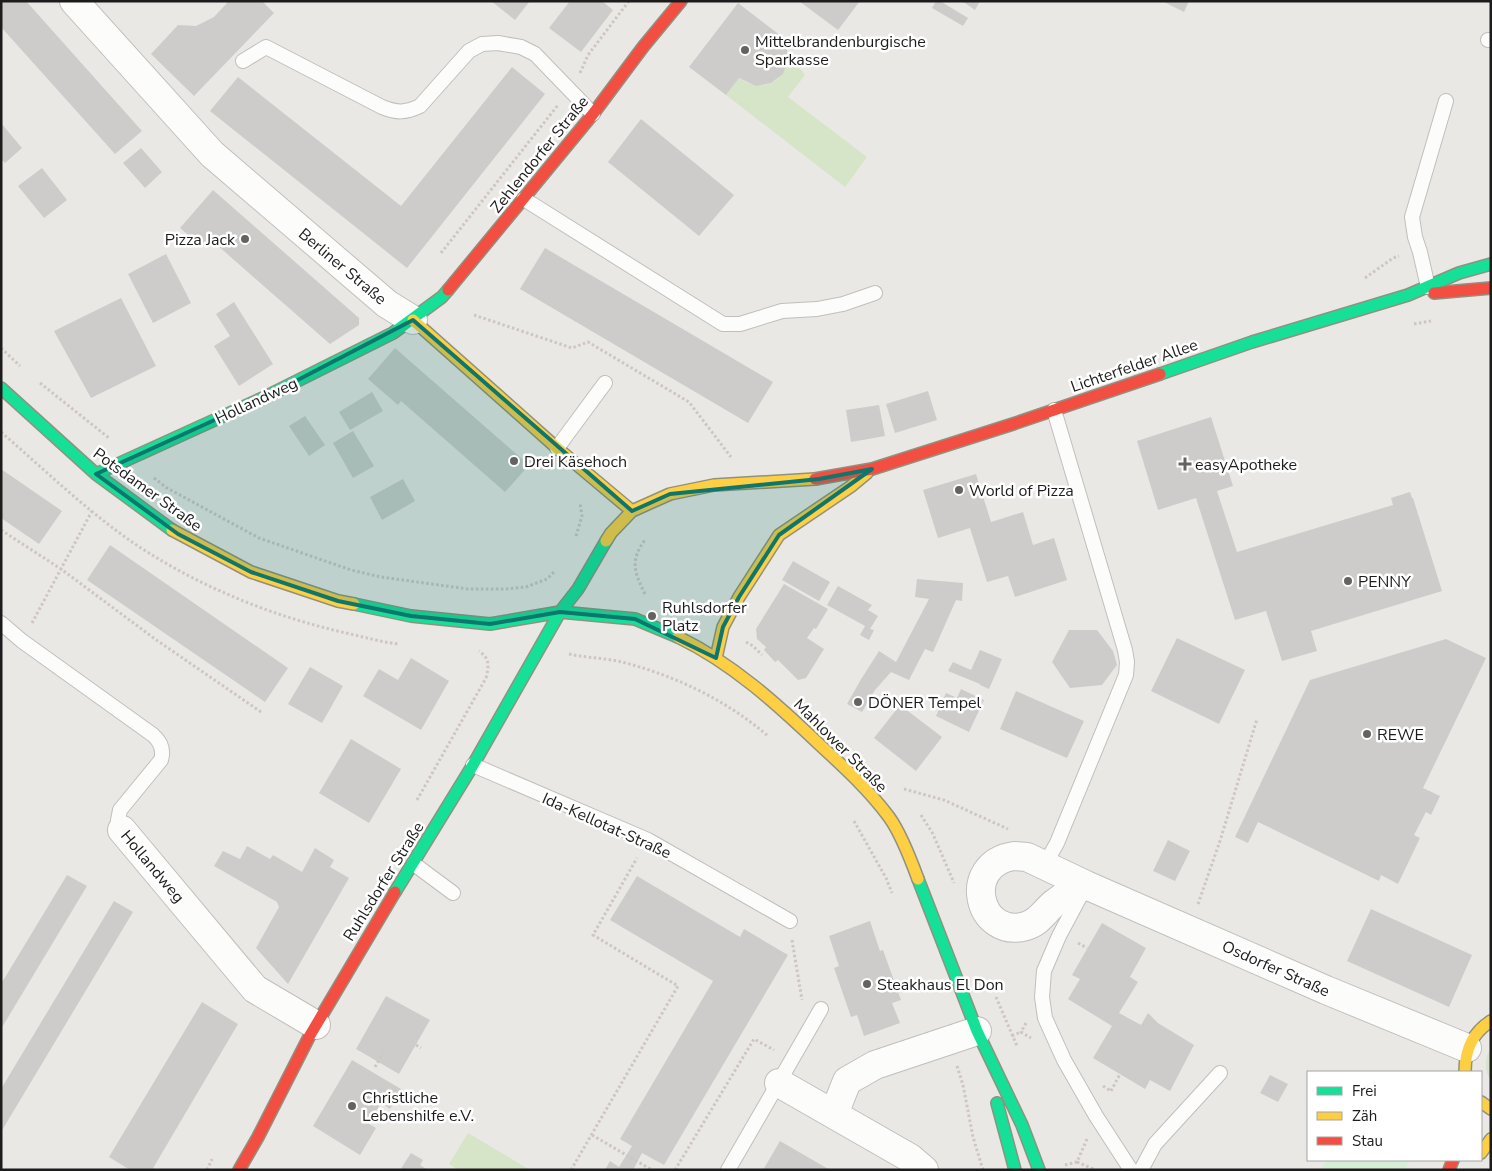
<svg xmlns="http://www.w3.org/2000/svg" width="1492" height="1171" font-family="'Nunito Sans',sans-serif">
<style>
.grass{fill:#d6e4c7}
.park{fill:#d5eed6}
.building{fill:#ceccca}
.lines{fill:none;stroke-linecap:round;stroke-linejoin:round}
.lane-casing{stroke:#c0bfbd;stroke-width:16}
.street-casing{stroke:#c0bfbd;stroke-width:30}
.fast-casing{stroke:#90917f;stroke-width:14}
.slow-casing{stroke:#90917f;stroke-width:14}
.jam-casing{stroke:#90917f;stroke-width:14}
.path{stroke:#cfc5c3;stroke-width:3;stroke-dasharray:2.5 2.5;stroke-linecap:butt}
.lane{stroke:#fcfcfb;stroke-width:14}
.street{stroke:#fcfcfb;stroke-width:28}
.fast{stroke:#16e098;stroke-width:11}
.slow{stroke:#ffcf43;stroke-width:11}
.jam{stroke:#f24e42;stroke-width:11}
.marked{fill:#0f766e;fill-opacity:0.2;stroke:#0f766e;stroke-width:4;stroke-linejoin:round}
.poi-dot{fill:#646362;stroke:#fff;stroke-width:2}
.labels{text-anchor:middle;stroke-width:5;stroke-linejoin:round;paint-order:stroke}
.poi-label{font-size:16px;fill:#1c1c1c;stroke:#fff;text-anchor:start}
.street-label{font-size:16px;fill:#1c1c1c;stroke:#fff}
</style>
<rect width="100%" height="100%" fill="#eae8e5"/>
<path class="grass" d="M788,53L805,75L788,97L867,157L845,187L726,95L739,78C763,94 787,82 788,53Z
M1491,1048V1081C1484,1070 1484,1059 1491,1048Z
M468,1133L530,1170H458L449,1164Z"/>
<path class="park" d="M1327,1160H1410L1404,1170H1321Z"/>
<path class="building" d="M1,1H26L142,131L115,154L1,27Z
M225,1H262L274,13L194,96L151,54L178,25L196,26L214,17L227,3Z
M491,1H530L515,20Z
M570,1H602L613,10L581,52L549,28Z
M799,1H860L838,30Z
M936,1H940L968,18L963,26L932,8Z
M962,1H980L975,10Z
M1162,1H1189L1184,12Z
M738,3L781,36L787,47L788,61L783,74L771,83L756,86L739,78L726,95L689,67Z
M512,67L545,94L407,268L210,111L238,77L401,206Z
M641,119L734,195L699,236L608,162Z
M1,123L22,148L5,163L1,159Z
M141,148L162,172L145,188L123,163Z
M42,168L67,200L44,218L18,186Z
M213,190L359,318V325L330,344L209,238L201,246L180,228Z
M545,248L773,382L748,423L520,289Z
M166,254L191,303L153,323L128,274Z
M121,298L156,366L91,398L54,331Z
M234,302L273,364L239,386L214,346L230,336L216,314Z
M395,348L529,465L505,492L401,401L398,405L368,379Z
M928,391L937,420L895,433L886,404Z
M372,392L383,411L350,430L339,412Z
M879,405L885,436L851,442L846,410Z
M305,416L325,445L309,456L289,426Z
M1211,417L1233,486L1217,491L1237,552L1393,505L1391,498L1410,492L1412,498H1413L1442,591L1311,631L1317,651L1282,661L1266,611L1235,620L1196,498L1158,510L1137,441Z
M353,431L374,466L353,478L333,443Z
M1,469L62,511L39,544L1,518Z
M976,474L991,522L1023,512L1033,545L1054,538L1067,580L1015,597L1008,576L987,582L970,528L938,538L923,490Z
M403,479L415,501L382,520L370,497Z
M110,545L288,668L265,702L87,580Z
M793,561L830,582L819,601L782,580Z
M917,579L963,583L962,601L956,600L933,652L925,649L909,680L891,672L875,690L862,712L847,704L860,681L879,651L896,662L929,599L915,597Z
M784,584L828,609L816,629L814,628L807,638L824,649L806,678L798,680L778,660L775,662L764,650L766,647L757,639L756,629Z
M838,586L872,605L868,610L878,616L870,629L874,630L869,640L860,635L865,626L827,605Z
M1069,630H1097L1113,651L1117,665L1102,685L1070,688L1052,662Z
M1177,638L1245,670L1219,724L1151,691Z
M1446,639L1486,658L1423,788L1440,796L1431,815L1426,812L1414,835L1420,838L1398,884L1381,875L1379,881L1258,822L1248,843L1235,837L1310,680Z
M980,650L1002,659L989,689L980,685V684L948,671L953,662L971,670Z
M411,658L449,681L421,730L363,696L379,669L398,680Z
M310,667L343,686L322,723L288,704Z
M961,689L984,700L969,732L936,716L946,693L957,698Z
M1016,691L1084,721L1067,758L1000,729Z
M900,705L942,737L916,771L874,738Z
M351,739L401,769L369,823L319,793Z
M1168,840L1190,851L1175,881L1153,871Z
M247,846L270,859L273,855L302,872L315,848L334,860L330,867L349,878L288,984L256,948L279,907L277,902L214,866L223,851L240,859Z
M67,875L87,886L1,1029V984Z
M637,876L740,937L744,929L788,955L664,1165L642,1153L633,1170H605L610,1161L619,1167L632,1146L620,1139L713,981L610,920Z
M114,901L133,912L1,1132V1089Z
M1371,909L1472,955L1449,1007L1347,961Z
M870,921L880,951L883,950L901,1000L892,1003L900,1023L864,1036L857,1015L851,1017L834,968L839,966L829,936Z
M1102,923L1146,948L1130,977L1138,982L1119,1013L1141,1025L1148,1013L1158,1023L1194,1045L1170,1091L1150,1080L1145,1089L1093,1058L1112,1026L1068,999L1080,979L1072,975Z
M386,996L430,1020L399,1074L356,1049Z
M202,1002L238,1024L152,1170H130L109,1157Z
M352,1060L401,1089L390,1109L381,1103L369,1124L376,1128L360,1155L313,1126Z
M1270,1075L1288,1084L1278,1102L1260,1093Z
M780,1141L830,1170H763Z
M411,1153L423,1160L420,1165L428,1170H400Z"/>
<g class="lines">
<g class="lane-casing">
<path id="lane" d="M1488,40H1491
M243,61L266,47L382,107C397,113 405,113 420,106L469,51L482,44L498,43L521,47L535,54L593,114
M524,199L723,324H740L782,311L817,309L843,304L875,293
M1428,287L1420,252L1415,237L1412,217L1446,101
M557,448L605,383
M1,623L22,641L153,735C161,742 164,750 161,760L120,810L118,820L122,830
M473,765L648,840L790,921
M414,864L453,893
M1044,866L1057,843L1126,675L1127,662L1125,650L1054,410
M1083,891L1059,936L1044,971L1042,997L1045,1018L1064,1060L1096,1116L1131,1170
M728,1170L821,1009
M1141,1170L1155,1144L1220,1073"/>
</g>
<g class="street-casing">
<path id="street" d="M74,1L212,154L387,304L413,320
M122,830L255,989L316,1025
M1014,856L1027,857L1086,885C1076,890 1065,895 1056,902C1045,910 1040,922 1026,926C978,940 960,864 1014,856Z
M1086,885L1326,990L1467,1048
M779,1083L910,1158L924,1170
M834,1114L847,1081L875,1065L977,1031"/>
</g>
<g class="fast-casing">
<path id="fast" d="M1160,374L1252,342L1408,295L1459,273L1491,264
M1,388L96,474L172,530
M96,474L265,397L393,333L442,297L448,290
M354,604L411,616L490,624L560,612L635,619L678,637
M918,879L977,1031L1022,1125L1039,1170
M395,892L473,765L560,612L578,589L606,541
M997,1103L1015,1170"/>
</g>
<g class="slow-casing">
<path id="slow" d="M413,320L557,448L632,511
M172,530L251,572L338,601L354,604
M606,541L611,533L632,511L670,494L714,485L815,479
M678,637C732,663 777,704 820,745C844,767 869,790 889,817C900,832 911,860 918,879
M716,658L723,627L739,597L779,535L850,487L867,473
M1465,1072C1465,1050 1472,1033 1491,1021
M1481,1102L1491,1109
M1481,1153L1491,1139"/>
</g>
<g class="jam-casing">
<path id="jam" d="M448,290L593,114L643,47L681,1
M1434,293L1491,288
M815,479L872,469L1013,424L1160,374
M239,1170L258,1137L309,1037L395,892
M1449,1170L1453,1160"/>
</g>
<path class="path" d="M580,73L588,55L629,1
M441,253L558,105
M1365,278L1393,258L1399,256
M474,315L572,348L588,342L689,402L731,457
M1414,324L1431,321
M1,348L20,366
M40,383L109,438
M1,432C46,471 89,513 138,546C202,588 272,616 346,633C364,637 381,642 398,644
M154,478L167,488L259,538L351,570L381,577L468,589H505L526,587L547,579L555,571
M1,530L61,569L155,639L261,712
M576,536L582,516L580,503
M645,594C634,572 630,560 645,540
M32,623L92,511
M746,642L753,646L762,655
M569,654C587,658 605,658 622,662C676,676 726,700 768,736
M904,789L944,800L1008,829
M417,800L486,678C489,665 490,659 479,651
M921,815L933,834L954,883
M854,821L886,878L892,893
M1198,904L1220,841L1257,719
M792,940L802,1000
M1078,943L1087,948
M996,997L1017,1046
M1026,1023L1021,1032L1031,1038
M1012,1036L1021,1032
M416,1045L421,1048
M957,1066L963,1085L973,1137L983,1170
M375,1067L383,1053
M1103,1086L1111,1091
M1111,1091L1120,1074
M592,1135L652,1170
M1077,1162L1096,1170
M1065,1165L1077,1162L1087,1139
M207,1170L212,1159
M571,1170L678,986L593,935L637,858
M675,1170L754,1039L774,1050"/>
<use href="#lane" class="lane"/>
<use href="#street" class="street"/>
<use href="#fast" class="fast"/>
<use href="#slow" class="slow"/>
<use href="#jam" class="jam"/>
</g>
<path class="marked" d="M413,320L632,511L670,494L819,479L872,469L779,535L739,597L723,627L716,658L635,619L560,612L490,624L411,616L338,601L251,572L178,534L96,474L265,397Z"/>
<g class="poi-dot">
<circle cx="745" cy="50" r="5"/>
<circle cx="245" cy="239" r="5"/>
<circle cx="514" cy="461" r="5"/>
<path d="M1182.5 456.5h5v5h5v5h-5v5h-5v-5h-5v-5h5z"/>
<circle cx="959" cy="490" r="5"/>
<circle cx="1348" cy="581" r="5"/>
<circle cx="652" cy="616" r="5"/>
<circle cx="858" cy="702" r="5"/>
<circle cx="1367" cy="734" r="5"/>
<circle cx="867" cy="984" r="5"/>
<circle cx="352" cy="1106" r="5"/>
</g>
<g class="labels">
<g class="poi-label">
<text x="755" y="47">Mittelbrandenburgische<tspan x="755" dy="18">Sparkasse</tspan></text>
<text x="235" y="245" text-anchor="end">Pizza Jack</text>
<text x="524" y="467">Drei Käsehoch</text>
<text x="1195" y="470">easyApotheke</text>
<text x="969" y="496">World of Pizza</text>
<text x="1358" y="587">PENNY</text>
<text x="662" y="613">Ruhlsdorfer<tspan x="662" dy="18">Platz</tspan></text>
<text x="868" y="708">DÖNER Tempel</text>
<text x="1377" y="740">REWE</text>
<text x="877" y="990">Steakhaus El Don</text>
<text x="362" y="1103">Christliche<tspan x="362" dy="18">Lebenshilfe e.V.</tspan></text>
</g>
<g class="street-label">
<text transform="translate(539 154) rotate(-51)" y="6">Zehlendorfer Straße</text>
<text transform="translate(343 266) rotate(40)" y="6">Berliner Straße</text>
<text transform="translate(1134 365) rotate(-19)" y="6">Lichterfelder Allee</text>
<text transform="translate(256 400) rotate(-25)" y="6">Hollandweg</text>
<text transform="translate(148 489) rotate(36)" y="6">Potsdamer Straße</text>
<text transform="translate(841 745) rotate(45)" y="6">Mahlower Straße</text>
<text transform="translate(607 825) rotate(24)" y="6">Ida-Kellotat-Straße</text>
<text transform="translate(153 866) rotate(50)" y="6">Hollandweg</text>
<text transform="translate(383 881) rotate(-58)" y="6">Ruhlsdorfer Straße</text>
<text transform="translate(1276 968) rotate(24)" y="6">Osdorfer Straße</text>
</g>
</g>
<rect width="1492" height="1171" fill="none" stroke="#1c1c1c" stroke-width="5"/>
<rect x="1307" y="1071" width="175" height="90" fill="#ffffff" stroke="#a4a4a4"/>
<rect x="1317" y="1087" width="25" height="8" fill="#16e098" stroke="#a4a4a4"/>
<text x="1352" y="1096" font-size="15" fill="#1c1c1c">Frei</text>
<rect x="1317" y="1112" width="25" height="8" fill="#ffcf43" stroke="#a4a4a4"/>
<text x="1352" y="1121" font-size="15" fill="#1c1c1c">Zäh</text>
<rect x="1317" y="1137" width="25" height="8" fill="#f24e42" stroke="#a4a4a4"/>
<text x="1352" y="1146" font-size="15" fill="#1c1c1c">Stau</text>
</svg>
